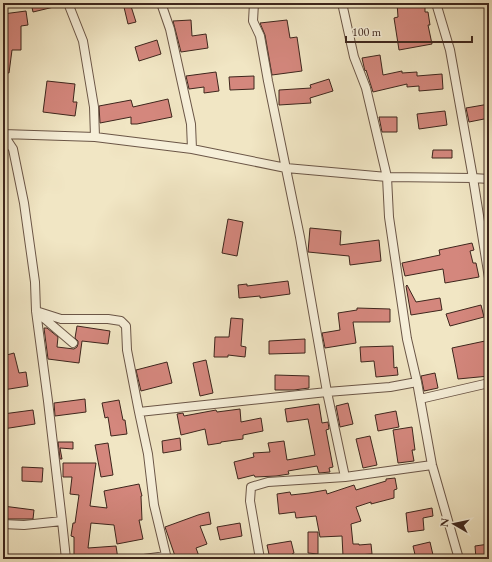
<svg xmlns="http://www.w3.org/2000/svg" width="492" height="562" font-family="'EB Garamond',serif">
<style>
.building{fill:#d4877d;stroke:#3e261d}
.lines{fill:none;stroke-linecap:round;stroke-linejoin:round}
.street-casing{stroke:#6b5647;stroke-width:10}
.street{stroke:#f6efd9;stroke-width:8}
</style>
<rect width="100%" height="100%" fill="#f1e6c4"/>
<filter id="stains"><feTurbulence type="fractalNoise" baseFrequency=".005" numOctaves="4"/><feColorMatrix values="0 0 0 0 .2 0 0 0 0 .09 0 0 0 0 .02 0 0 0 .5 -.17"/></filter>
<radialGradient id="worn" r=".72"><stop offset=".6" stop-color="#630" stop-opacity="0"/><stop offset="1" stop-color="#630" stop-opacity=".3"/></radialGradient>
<path class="building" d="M31,3H58V6L33,12Z
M123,3H130L136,22L128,24Z
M397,3H425V12H428L430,25H428L432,44L399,50L394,18L398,17Z
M26,11L28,25L21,26V50H12L9,73L3,72V14Z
M191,20L192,36L206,34L208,48L181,52L173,21Z
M287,20L290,38L297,37L302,71L272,75L265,35L260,23Z
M157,40L161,54L139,61L135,47Z
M380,55L383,75L402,71V73L417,72V76L442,74L443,89L419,91V86L407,87V84L373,92L366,70L365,71L364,67L362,58Z
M216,72L219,91L204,93V87L189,89L186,76Z
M254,76V89L230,90L229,77Z
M329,79L333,91L310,98L311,103L279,105V90L311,88L310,85Z
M47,81L75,84L73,102H77L75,116L43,112Z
M168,99L172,117L137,124H131V117L100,123L99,106L131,100L133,107Z
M489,104V118L469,122L466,108Z
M445,111L447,125L419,129L417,114Z
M379,117H397V132H382Z
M433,150H452V158H432Z
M228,219L243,222L237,256L222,253Z
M310,228L341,231L340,245L379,240L381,261L350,265L349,256L308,252Z
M472,243L474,250L470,251L473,263H476L479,277L445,283L443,269L405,276L402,263L440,255L439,250Z
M288,281L290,294L260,298V296L239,298L238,285L247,284V286Z
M407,285L416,302L440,298L442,310L411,315L406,286Z
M481,305L484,317L450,326L446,314Z
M357,308L390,309V322H353L356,343L325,348L322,333L340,330L338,313L357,310Z
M231,318L243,319L241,346L246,347L245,357L228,355V357H214L215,337H229Z
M77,326L110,331L108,344L82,341L79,363L48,359L44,328H47L58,337L57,347L74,349L77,347L78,344V341L75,338Z
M305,339V353L269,354V341Z
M485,341L488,354L487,355L489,376L458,379L456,368L452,348Z
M393,346L394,368L397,367L398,375L376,377L374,361L361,362L360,347Z
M14,353L19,373L26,372L28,386L3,390V356Z
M206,360L213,393L200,396L193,363Z
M167,362L172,383L141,391L136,370Z
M435,373L438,388L424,391L421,376Z
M275,375L309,376V388L294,390H275Z
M85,399L86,412L55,416L54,403Z
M119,400L123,420H125L127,434L111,436L108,417L105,418L102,403Z
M348,403L353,424L340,427L336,406Z
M319,404L322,423L328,422L329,429L326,430L333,467L329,468L330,472L319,473L317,466L288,471L289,474L276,476L255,477L254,475L238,479L234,462L254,457L253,453L270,452L268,443L284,441L287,460L315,455L308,419L287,422L285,409Z
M240,409L241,422L261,418L263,431L243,435V439L221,442V443L208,445L205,429L181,435L177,414L183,413L184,416L216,410L217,412Z
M33,410L35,424L3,429V414Z
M396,411L399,427L378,431L375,415Z
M412,427L415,450H412L414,461L398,463L393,430Z
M370,436L377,465L363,468L356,439Z
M180,438L181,450L163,453L162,441Z
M58,442H73V449L60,448L62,459H60Z
M108,443L113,475L101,477L95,445Z
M63,463H96L90,506L107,508L104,491L139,484L142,496H141L142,520H139L143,539L117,544L114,525L91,523L88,548L116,546L118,559H74V537L71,536L73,523H75L79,495L70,494L72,477H63Z
M22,467L43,468L42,482L22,481Z
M395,478L397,489L394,490V498L371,504V502L356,507L361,521L351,524L353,544H359V545L371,544L372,554L343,556L342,536L320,537L316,516L296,518L295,512L279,514L277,494L290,492L291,495L309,493L326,490L327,494L354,485L356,490L386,481V479Z
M3,506L34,510L33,519H3Z
M432,508L433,516L423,518L424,530L408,532L406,513Z
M209,512L211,524L200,526L207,544L196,548L200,559H176L165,527L198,515Z
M240,523L242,536L220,540L217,527Z
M308,532H318V554L308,553Z
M291,541L294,553L292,554L293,559H270L267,545Z
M430,542L433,555L416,559L413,546Z
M489,544V559H476L475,546Z"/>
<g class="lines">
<g class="street-casing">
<path id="street" d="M68,3L83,41L94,107L95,137
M161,3L170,29L191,124L192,149
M254,3L253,21L260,36L268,81L300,237L327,392L345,477
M342,3L354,57L366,88L387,177L389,217L407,339L417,382L432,465L459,559
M436,3L450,50L473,178L489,278
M3,130V134L13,149L24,203L35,282L36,311L48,401L62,521L66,559
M3,134L95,137L192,149L286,168L387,177L473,178L489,179
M36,311L61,319H108L121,321L126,326L127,350L139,412
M39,314L73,343
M420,399L489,383
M3,524L24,525L62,521
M144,559L166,556
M167,559L154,505L148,454L139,412L327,392L390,387L417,382
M260,559L250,501L251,487L268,482L345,477L432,465"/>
</g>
<use href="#street" class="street"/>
</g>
<rect width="492" height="562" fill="none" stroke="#f1e6c4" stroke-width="16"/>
<rect x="4" y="4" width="484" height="554" fill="none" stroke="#3e261d" stroke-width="2"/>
<rect x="8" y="8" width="476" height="546" fill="none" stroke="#3e261d"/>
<g transform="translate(454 524) rotate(279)" stroke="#f6efd9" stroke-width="3" paint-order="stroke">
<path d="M0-3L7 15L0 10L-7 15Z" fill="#3e261d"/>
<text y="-6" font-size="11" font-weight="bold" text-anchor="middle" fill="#3e261d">N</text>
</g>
<path d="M346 36v6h126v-6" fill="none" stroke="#3e261d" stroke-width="2"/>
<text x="352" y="36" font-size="12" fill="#3e261d" stroke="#f6efd9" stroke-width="3" paint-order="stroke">100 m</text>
<rect width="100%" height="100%" filter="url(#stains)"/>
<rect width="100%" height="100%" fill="url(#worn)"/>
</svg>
